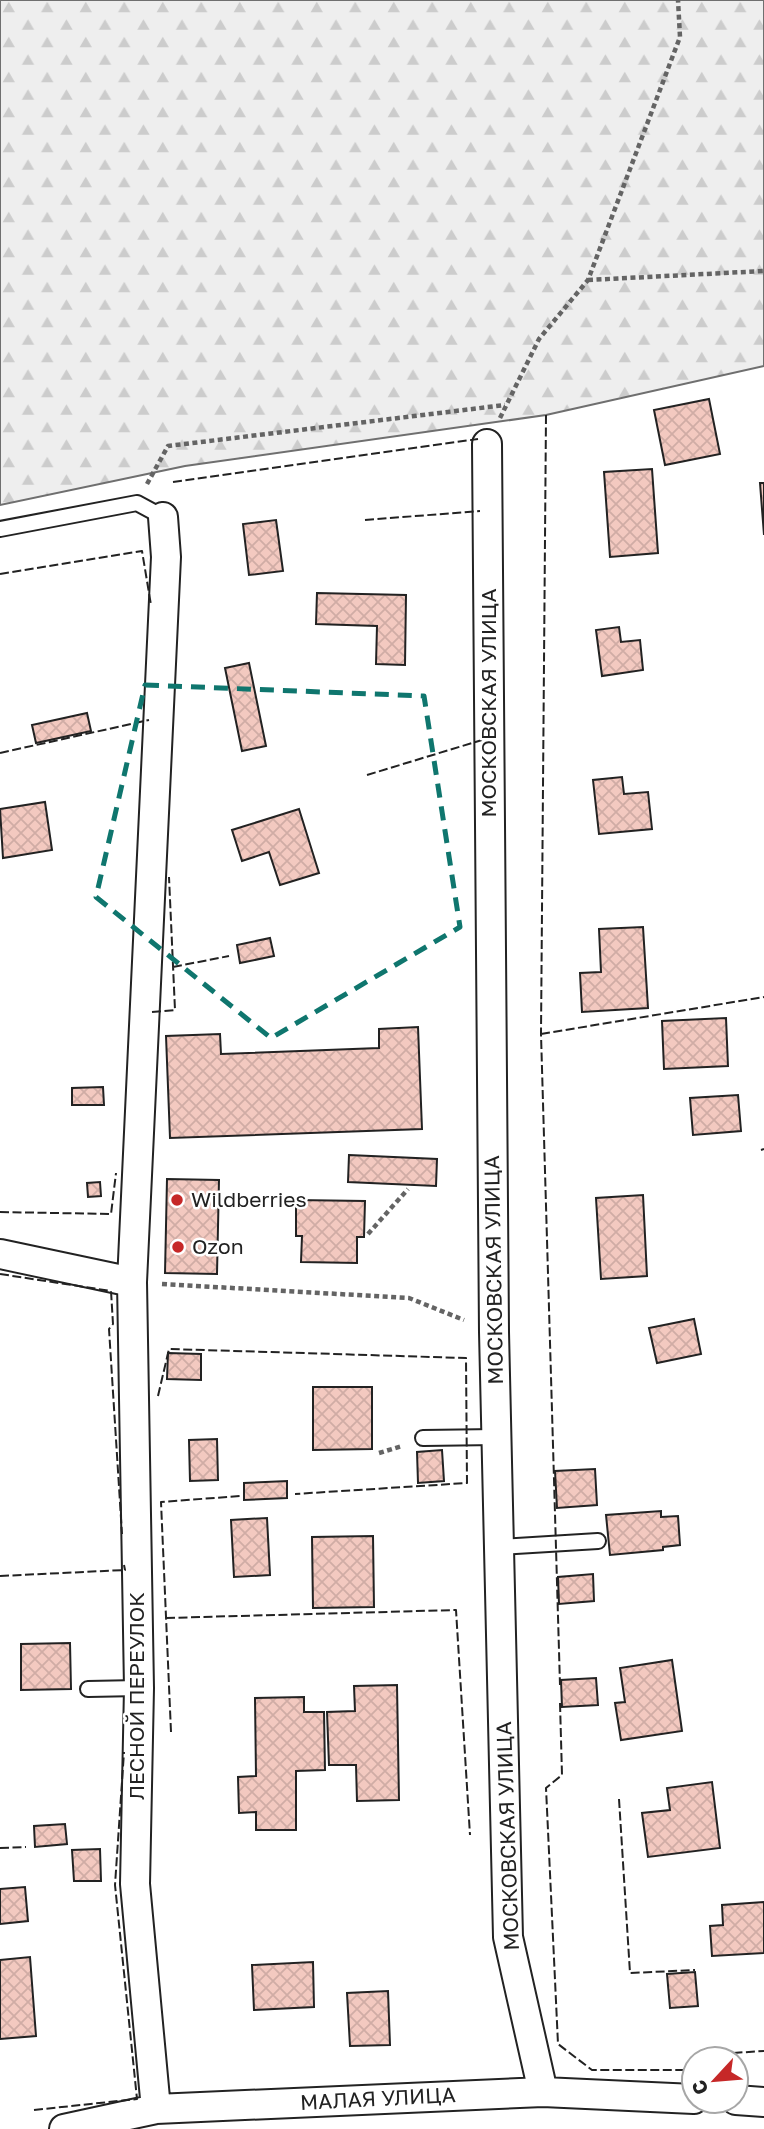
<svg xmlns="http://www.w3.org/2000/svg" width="764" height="2129" font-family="'Golos Text',sans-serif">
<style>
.forest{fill:url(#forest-firs);stroke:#6f6f6f;stroke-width:2}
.building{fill:url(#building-cross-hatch);stroke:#222;stroke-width:2}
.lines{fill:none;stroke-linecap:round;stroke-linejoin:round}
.service-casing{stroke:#222;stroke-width:18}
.minor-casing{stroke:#222;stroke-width:32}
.path{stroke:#646464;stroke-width:4.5;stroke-dasharray:5 3.5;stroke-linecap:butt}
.service{stroke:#fff;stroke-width:14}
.minor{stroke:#fff;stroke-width:28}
.fence{stroke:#222;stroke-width:2;stroke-dasharray:9 3.5;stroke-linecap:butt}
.marked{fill:none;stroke:#0f766e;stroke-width:5;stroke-dasharray:14 9;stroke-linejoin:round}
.poi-dot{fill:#c62828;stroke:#fff;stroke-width:2.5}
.labels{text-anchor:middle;stroke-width:5;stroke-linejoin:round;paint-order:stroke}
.street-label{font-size:21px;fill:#222;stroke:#fff}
.poi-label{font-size:21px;fill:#222;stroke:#fff;text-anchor:start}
</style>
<defs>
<pattern id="forest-firs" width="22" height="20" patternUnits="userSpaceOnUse" patternTransform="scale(1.75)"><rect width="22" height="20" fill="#eee"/><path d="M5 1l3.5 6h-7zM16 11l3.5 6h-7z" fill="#ccc"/></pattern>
<pattern id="building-cross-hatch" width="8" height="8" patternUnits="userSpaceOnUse" patternTransform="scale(1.75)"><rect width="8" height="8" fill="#f3c9c0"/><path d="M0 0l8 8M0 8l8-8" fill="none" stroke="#d0aca5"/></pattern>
</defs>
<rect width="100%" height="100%" fill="#fff"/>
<path class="forest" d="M0,0H764V366L546,415L185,466L0,505Z"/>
<path class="building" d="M709,399L720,454L665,465L654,410Z
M652,469L658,553L610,557L604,472Z
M760,483H764V535Z
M276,520L283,571L249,575L243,524Z
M317,593L406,595L405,665L376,664L377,626L316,624Z
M619,627L621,642L640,640L643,670L602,676L596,630Z
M249,663L266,746L242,751L225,668Z
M87,713L91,731L36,743L32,725Z
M622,777L624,794L648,792L652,829L599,834L593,780Z
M45,802L52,850L3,858L0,809Z
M299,809L319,873L280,885L269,852L242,861L232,830Z
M643,927L648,1008L582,1012L580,973L601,972L599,929Z
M270,938L274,956L240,963L237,945Z
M726,1018L728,1066L664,1069L662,1021Z
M418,1027L422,1129L170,1138L166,1036L220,1034L221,1054L379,1048V1029Z
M103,1087L104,1105H72V1088Z
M738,1095L741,1131L693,1135L690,1098Z
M349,1155L437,1159L436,1186L348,1182Z
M167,1179L219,1180L217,1274L165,1273Z
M100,1182L101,1196L88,1197L87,1183Z
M643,1195L647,1276L601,1279L596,1198Z
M296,1200L365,1201L364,1237H357V1263L301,1262L302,1236H296Z
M694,1319L701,1354L657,1363L649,1328Z
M168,1353L201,1354V1380L167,1379Z
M313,1387H372V1449L313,1450Z
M217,1439L218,1480L190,1481L189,1440Z
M442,1450L444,1481L418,1483L417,1452Z
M595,1469L597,1505L557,1508L555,1471Z
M287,1481V1498L244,1500V1483Z
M661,1511V1517L678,1516L680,1545L663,1547V1550L610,1555L606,1515Z
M267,1518L270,1575L234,1577L231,1520Z
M373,1536L374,1607L313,1608L312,1537Z
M593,1574L594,1601L559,1604L558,1577Z
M70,1643L71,1689L21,1690V1644Z
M672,1660L682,1731L621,1740L615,1703L625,1702L620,1668Z
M596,1678L598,1705L562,1707L561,1680Z
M397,1685L399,1800L357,1801L356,1765H329L327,1712L355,1711L354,1686Z
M304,1697V1712H324L325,1770L296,1771V1830H256V1812L239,1813L238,1777L256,1776L255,1698Z
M712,1782L720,1848L648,1857L642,1813L670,1810L667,1788Z
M65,1824L67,1844L35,1847L34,1826Z
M100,1849L101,1881H74L72,1850Z
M25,1887L28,1921L0,1924V1889Z
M764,1902V1953L712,1956L710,1926L723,1925L722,1905Z
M30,1957L36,2036L0,2039V1960Z
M313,1962L314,2007L254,2010L252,1965Z
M695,1972L698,2006L670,2008L667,1974Z
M388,1991L390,2045L350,2046L347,1993Z"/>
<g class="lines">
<g class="service-casing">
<path id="service" d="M0,529L137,503L163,517
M423,1438L496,1437
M499,1547L598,1541
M88,1689L139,1688"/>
</g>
<g class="minor-casing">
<path id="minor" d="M487,444L494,1332L508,1937L543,2092
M0,1254L132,1282
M736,2100L764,2102
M156,2109L135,1884L139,1688L132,1282L166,557L163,517
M64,2129L156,2109L543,2092L694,2099"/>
</g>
<path class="path" d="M588,280L764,271
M500,418L539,339L588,280L680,37L678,0
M147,484L168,446L505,405
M368,1234L408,1189
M162,1284L409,1298L464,1320
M379,1453L402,1446"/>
<use href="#service" class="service"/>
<use href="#minor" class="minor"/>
<path class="fence" d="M546,415L541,1034L560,1685
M173,482L478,439
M365,520L480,511
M0,574L142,551L151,605
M0,753L149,720
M367,775L482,740
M173,967L229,956
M152,1012L175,1010L169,877
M541,1034L764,997
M761,1150L764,1149
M0,1212L111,1214L116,1173
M0,1274L111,1291L113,1324L109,1329L122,1534
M158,1396L169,1349L466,1358L467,1483L295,1494
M0,1576L125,1570L124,1565
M166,1618L456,1610L470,1835
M560,1703L562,1775L546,1788L558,2044L592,2070H694
M171,1732L161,1502L240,1496
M619,1799L630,1973L695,1970
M0,1848L26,1847
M700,2059V2055L764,2051
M34,2110L137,2099L115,1885L124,1752"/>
</g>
<path class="marked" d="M145,685L424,696L460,927L271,1038L96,897Z"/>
<g class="poi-dot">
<circle cx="177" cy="1200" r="7"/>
<circle cx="178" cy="1247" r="7"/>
</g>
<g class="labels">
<g class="street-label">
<text transform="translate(489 703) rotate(-90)" y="7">МОСКОВСКАЯ УЛИЦА</text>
<text transform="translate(494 1270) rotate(-91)" y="7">МОСКОВСКАЯ УЛИЦА</text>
<text transform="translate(137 1696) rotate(-90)" y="7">ЛЕСНОЙ ПЕРЕУЛОК</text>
<text transform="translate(508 1836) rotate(-92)" y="7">МОСКОВСКАЯ УЛИЦА</text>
<text transform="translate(378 2099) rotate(-3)" y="7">МАЛАЯ УЛИЦА</text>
</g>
<g class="poi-label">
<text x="191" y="1207">Wildberries</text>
<text x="192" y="1254">Ozon</text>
</g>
</g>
<g transform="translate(715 2080) rotate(244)"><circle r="33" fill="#ffffff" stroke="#a7a7a7" stroke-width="2"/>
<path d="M0-5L12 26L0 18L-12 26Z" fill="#c62828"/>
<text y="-10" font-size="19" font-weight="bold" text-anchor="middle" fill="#222222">С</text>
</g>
</svg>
